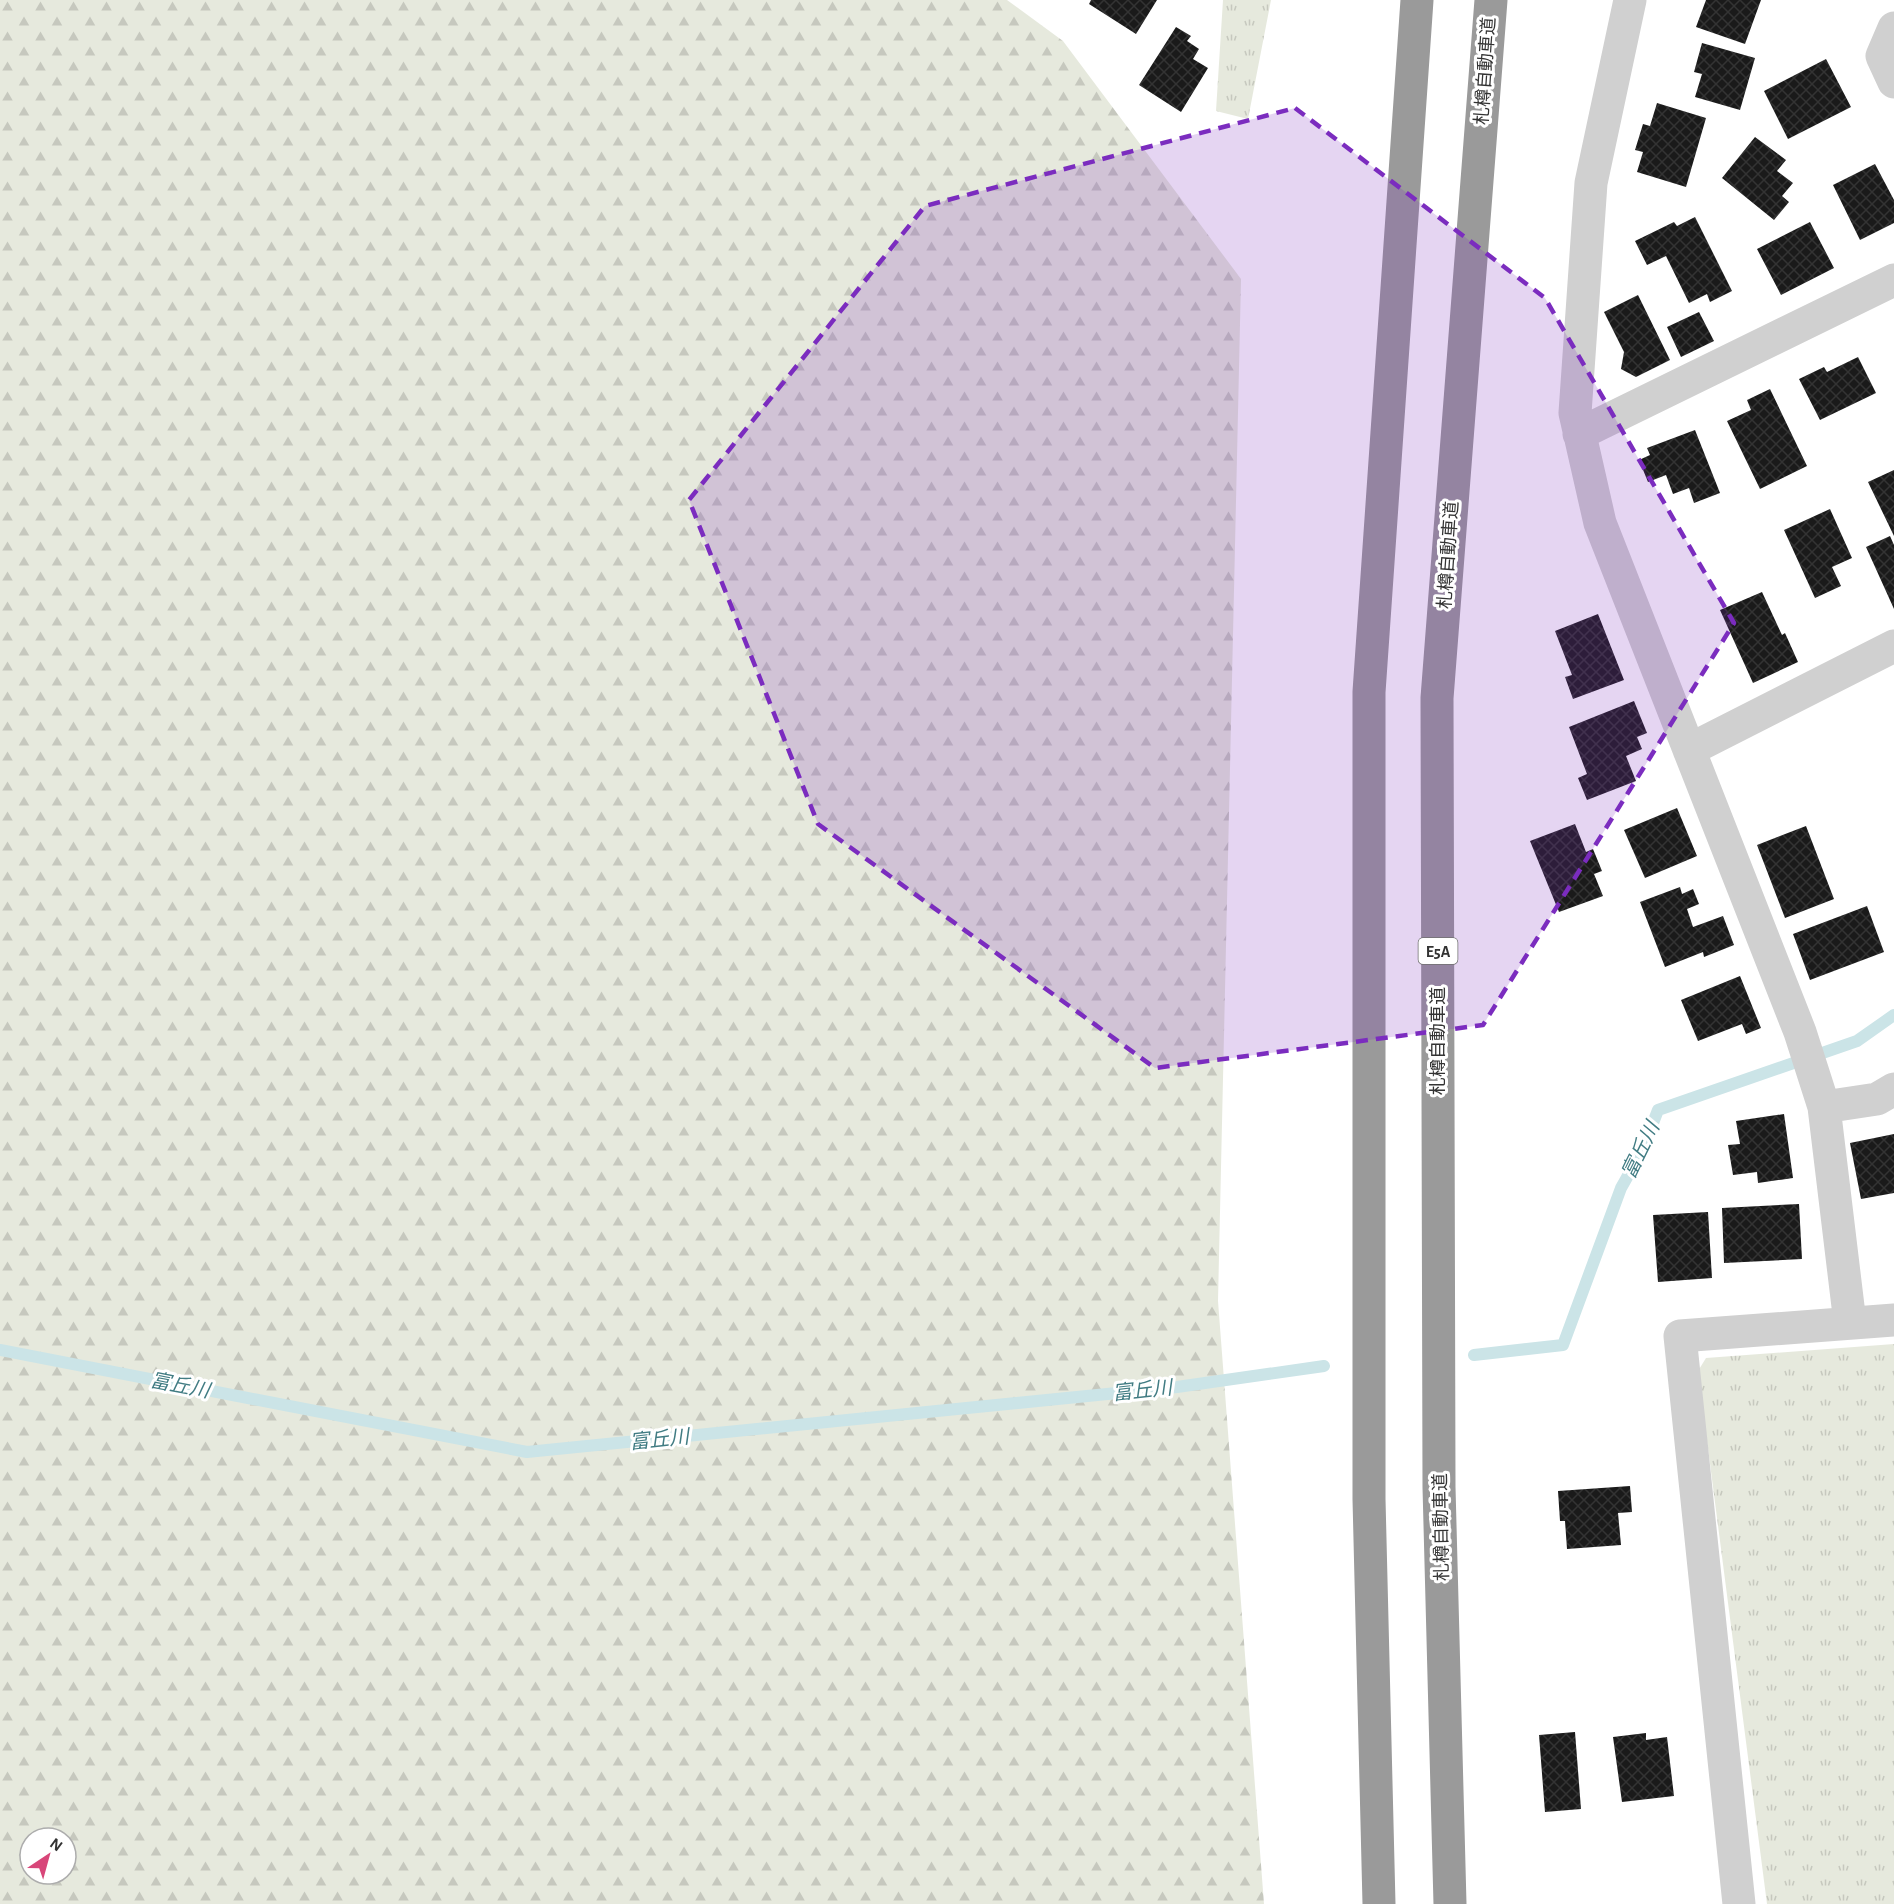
<svg xmlns="http://www.w3.org/2000/svg" width="1894" height="1904" font-family="'Alegreya Sans','Noto Sans JP',sans-serif">
<style>
.grass{fill:url(#grass-tufts)}
.forest{fill:url(#forest-firs);fill-rule:evenodd}
.lines{fill:none;stroke-linecap:round;stroke-linejoin:round}
.stream{stroke:#cbe4e7;stroke-width:12}
.building{fill:url(#building-cross-hatch)}
.minor{stroke:#d0d0d0;stroke-width:33}
.motorway{stroke:#9a9a9a;stroke-width:33}
.marked{fill:#7b2cbf;fill-opacity:0.2;stroke:#7b2cbf;stroke-width:4.5;stroke-dasharray:12 8;stroke-linejoin:round}
.labels{text-anchor:middle;stroke-width:6;stroke-linejoin:round;paint-order:stroke}
.shield{fill:#fff;stroke:#707070;stroke-width:1.5}
.shield-label{font-size:16px;font-weight:bold;fill:#333}
.street-label{font-size:18px;fill:#333;stroke:#fff}
.water-label{font-size:20px;font-style:italic;fill:#417c83;stroke:#fff}
</style>
<defs>
<pattern id="grass-tufts" width="24" height="20" patternUnits="userSpaceOnUse" patternTransform="scale(1.5)"><rect width="24" height="20" fill="#e6e9dd"/><path d="M3 7l-1-3M5 7V3M7 7l1-3M15 17l-1-3M17 17v-4M19 17l1-3" fill="none" stroke="#c6c8be"/></pattern>
<pattern id="forest-firs" width="22" height="20" patternUnits="userSpaceOnUse" patternTransform="scale(1.5)"><rect width="22" height="20" fill="#e6e9dd"/><path d="M5 1l3.5 6h-7zM16 11l3.5 6h-7z" fill="#c6c8be"/></pattern>
<pattern id="building-cross-hatch" width="8" height="8" patternUnits="userSpaceOnUse" patternTransform="scale(1.5)"><rect width="8" height="8" fill="#1a1a1a"/><path d="M0 0l8 8M0 8l8-8" fill="none" stroke="#333"/></pattern>
</defs>
<rect width="100%" height="100%" fill="#fff"/>
<path class="grass" d="M1223,0H1271L1248,119L1216,111Z
M1894,1344V1904H1767L1698,1371L1706,1358Z"/>
<path class="forest" d="M0,0H1007L1063,41L1241,279L1218,1301L1264,1904H0ZM30,1838H66V1874H30Z"/>
<g class="lines">
<path class="stream" d="M0,1350L527,1452L1177,1387L1324,1366
M1474,1355L1563,1345L1621,1188L1643,1149L1658,1110L1857,1041L1894,1015"/>
</g>
<path class="building" d="M1091,0H1157L1136,34L1089,4Z
M1706,0H1761L1745,44L1696,27Z
M1176,27L1191,36L1187,41L1199,49L1193,59L1208,68L1181,112L1139,85Z
M1702,43L1755,58L1740,110L1695,97L1702,74L1694,72Z
M1826,59L1851,107L1788,139L1764,91Z
M1657,103L1706,118L1686,187L1637,172L1643,152L1635,150L1643,124L1650,126Z
M1755,137L1786,160L1777,171L1793,183L1782,196L1789,202L1774,220L1722,178Z
M1875,164L1894,200V223L1860,240L1833,185Z
M1695,217L1732,291L1710,302L1707,294L1689,303L1666,256L1647,265L1635,241L1674,222L1677,226Z
M1810,222L1834,268L1781,295L1757,249Z
M1638,295L1670,360L1636,377L1621,369L1624,352L1604,312Z
M1699,312L1714,341L1681,357L1667,327Z
M1858,357L1876,393L1820,420L1799,379L1824,367L1827,372Z
M1770,389L1807,466L1760,489L1727,421L1751,410L1747,400Z
M1695,430L1720,493L1694,503L1689,488L1673,494L1666,475L1648,482L1639,460L1650,455L1647,448Z
M1894,470V536L1868,482Z
M1830,509L1852,558L1832,567L1841,586L1815,598L1784,530Z
M1890,536L1894,545V609L1866,547Z
M1762,592L1782,635L1785,633L1798,662L1753,683L1720,610Z
M1598,614L1624,680L1573,699L1565,677L1572,675L1555,631Z
M1634,701L1647,733L1637,737L1642,749L1626,756L1636,781L1587,800L1578,778L1587,774L1569,727Z
M1677,808L1697,856L1645,878L1624,830Z
M1575,824L1586,852L1593,849L1602,871L1594,874L1603,896L1559,912L1530,841Z
M1806,826L1834,899L1785,918L1757,845Z
M1680,887L1682,894L1693,889L1699,904L1687,909L1693,927L1723,916L1734,945L1704,957L1703,952L1665,967L1640,902Z
M1867,906L1884,952L1810,980L1793,934Z
M1740,976L1761,1028L1746,1034L1742,1024L1698,1041L1681,1000Z
M1784,1114L1793,1178L1758,1183L1757,1172L1733,1175L1728,1145L1740,1144L1736,1121Z
M1894,1134V1193L1861,1199L1850,1143Z
M1799,1204L1802,1259L1724,1263L1722,1208Z
M1708,1212L1712,1278L1658,1282L1653,1215Z
M1630,1486L1632,1512L1618,1513L1621,1545L1567,1549L1565,1521H1560L1558,1491Z
M1575,1732L1581,1809L1545,1812L1539,1735Z
M1646,1733V1740L1667,1737L1674,1796L1622,1802L1613,1737Z"/>
<g class="lines">
<path class="minor" d="M1630,0L1591,183L1575,413L1600,523L1800,1032L1824,1107L1850,1323
M1894,28L1882,56L1894,82
M1579,434L1894,280
M1689,750L1894,646
M1824,1107L1877,1099L1894,1089
M1739,1904L1680,1336L1894,1320"/>
<path class="motorway" d="M1379,1904L1369,1499V692L1417,0
M1450,1904L1439,1487L1437,698L1491,0"/>
</g>
<path class="marked" d="M1295,108L1545,298L1734,623L1483,1025L1155,1068L818,824L689,500L925,206Z"/>
<g class="labels">
<rect class="shield" x="1418.5" y="938" width="39" height="26" rx="4.5"/>
<g class="shield-label">
<text x="1438" y="957">E5A</text>
</g>
<g class="street-label">
<text transform="translate(1485 71) rotate(-86)" y="6">札樽自動車道</text>
<text transform="translate(1448 555) rotate(-86)" y="6">札樽自動車道</text>
<text transform="translate(1438 1041) rotate(-90)" y="6">札樽自動車道</text>
<text transform="translate(1441 1527) rotate(-91)" y="6">札樽自動車道</text>
</g>
<g class="water-label">
<text transform="translate(1640 1150) rotate(-64)" y="7">富丘川</text>
<text transform="translate(180 1385) rotate(11)" y="7">富丘川</text>
<text transform="translate(1142 1390) rotate(-6)" y="7">富丘川</text>
<text transform="translate(659 1439) rotate(-6)" y="7">富丘川</text>
</g>
</g>
<g transform="translate(48 1856) rotate(36)"><circle r="28" fill="#ffffff" stroke="#adadad" stroke-width="1.5"/>
<path d="M0-4.5L10 22L0 15L-10 22Z" fill="#d84679"/>
<text y="-9" font-size="16" font-weight="bold" text-anchor="middle" fill="#333333">N</text>
</g>
</svg>
